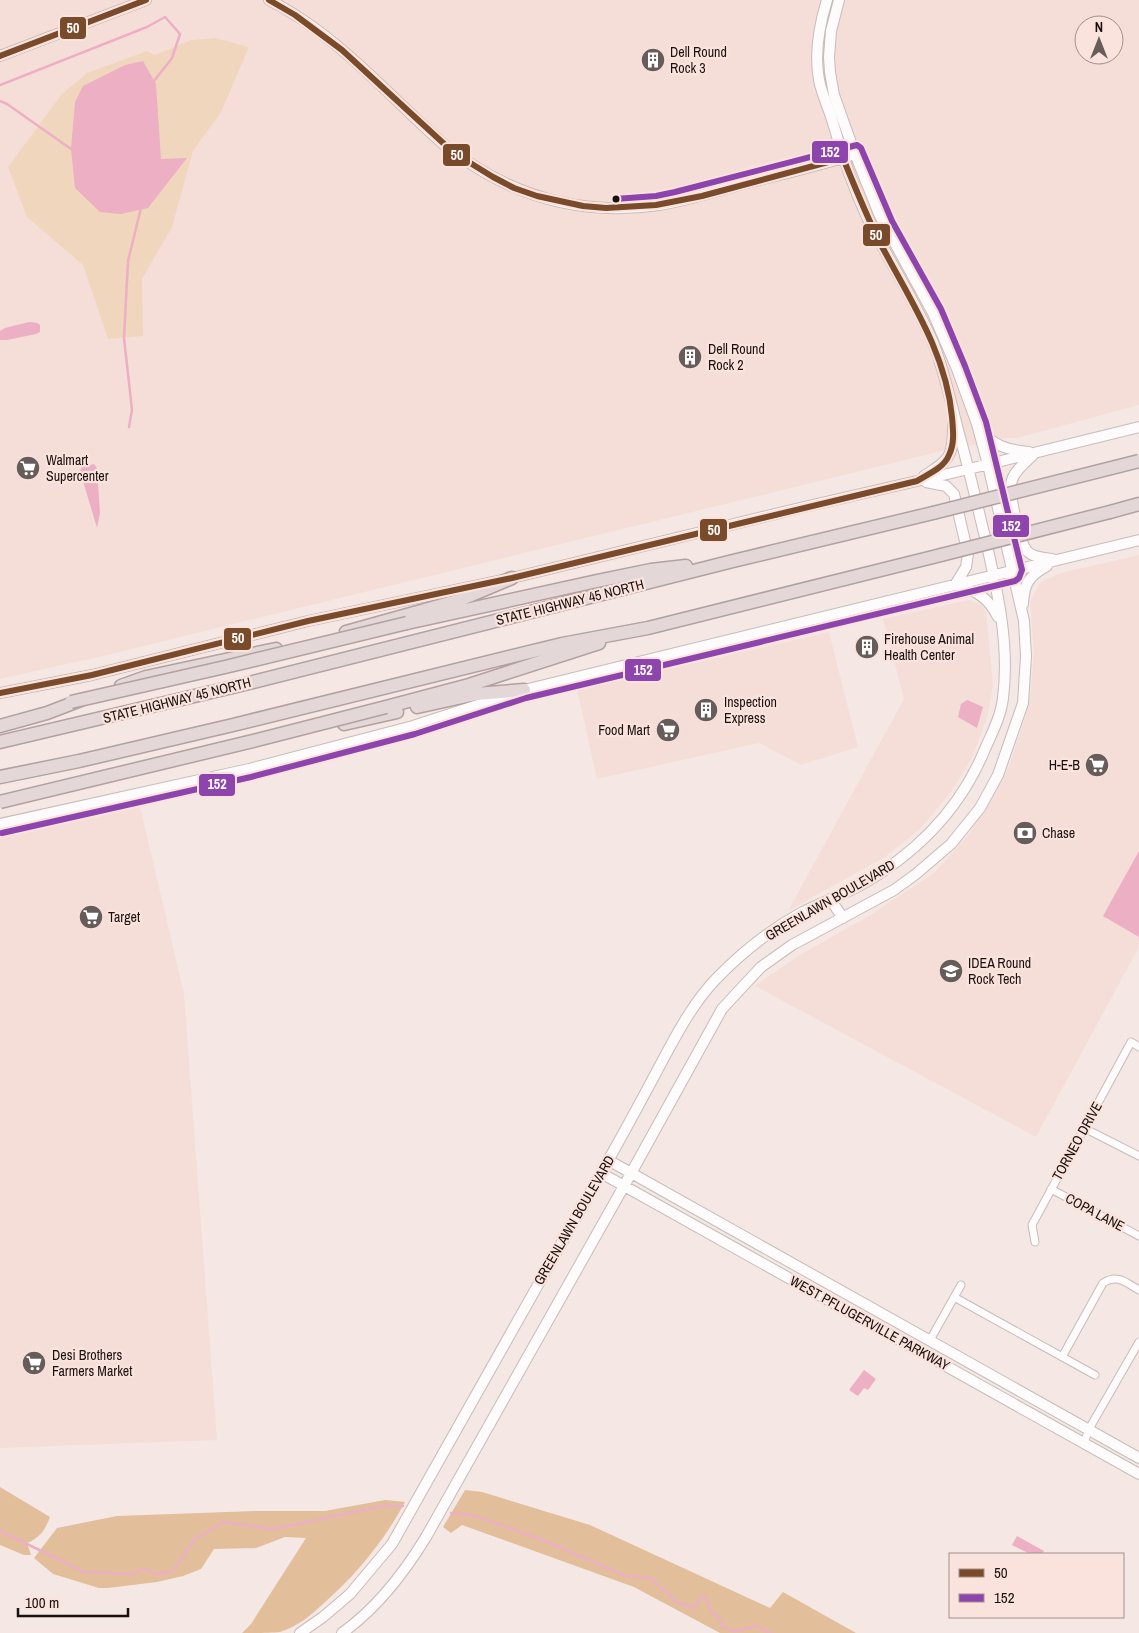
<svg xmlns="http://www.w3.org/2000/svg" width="1139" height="1633" font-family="'Archivo Narrow',sans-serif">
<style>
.built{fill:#f6ded8;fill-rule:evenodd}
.green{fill:#f1d6be}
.forest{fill:#e2bf9a}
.water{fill:#ecafc4}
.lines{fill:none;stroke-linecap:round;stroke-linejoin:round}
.stream{stroke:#ecafc4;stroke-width:2.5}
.street-casing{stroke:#c6bcba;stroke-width:9}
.secondary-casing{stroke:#c6bcba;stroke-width:12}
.highway-casing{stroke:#b3a0a0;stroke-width:15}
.street{stroke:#fdfbfb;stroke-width:7}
.secondary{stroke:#fdfbfb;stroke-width:10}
.highway{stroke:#e4d7d7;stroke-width:12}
.highway-bridge-casing{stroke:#b3a0a0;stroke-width:15;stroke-linecap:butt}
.highway-bridge{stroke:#e4d7d7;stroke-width:12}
.bus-1-casing{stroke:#fbe3dd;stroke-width:10}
.bus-2-casing{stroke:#fbe3dd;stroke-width:10}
.bus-1{stroke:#7a4b2a;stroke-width:6}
.bus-2{stroke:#8e44ad;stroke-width:6}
.bus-dot{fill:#19110f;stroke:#fbe3dd;stroke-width:2}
.labels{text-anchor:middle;stroke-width:4.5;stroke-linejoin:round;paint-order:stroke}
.poi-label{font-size:14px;fill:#19110f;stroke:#fbe3dd;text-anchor:start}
.street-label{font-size:14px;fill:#19110f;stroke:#fbe3dd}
.line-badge{stroke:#fbe3dd;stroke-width:2}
.badge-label{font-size:14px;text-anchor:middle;font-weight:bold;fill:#fff}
</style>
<rect width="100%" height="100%" fill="#f4e7e4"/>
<path class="built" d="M0,0H1139V405L1017,438H1007L942,451L103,656L0,679ZM1084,25H1114V55H1084Z
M1139,555V947L1036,1137L755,986L798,956L869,916L934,873L970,833L1009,766L1026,714L1030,695L1034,653L1030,602L1040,582L1061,573Z
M969,600L981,605L986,612L993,684L989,709L982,732L971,759L951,792L920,829L885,857L788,911L904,699L883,619Z
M829,632L858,747L801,765L759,743L597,779L577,690Z
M139,802L184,994L217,1440L0,1448V832Z"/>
<path class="green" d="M215,38L249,47L221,112L193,151L172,227L142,279L143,336L108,339L83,265L27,217L8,167L62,94L87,73L147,51L155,55L191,40Z"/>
<path class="forest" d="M0,1487L50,1517C45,1530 40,1538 27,1543L31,1555H24L0,1545Z
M465,1490L482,1492L590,1525L770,1608L783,1592L856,1633H720L634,1587L462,1525L451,1533L443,1527Z
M385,1500L405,1502C384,1541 357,1574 324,1603C311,1615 297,1627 280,1632C271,1633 252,1633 242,1633L251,1624L306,1538L285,1537L256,1548L214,1549L201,1569L183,1576L157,1582L108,1588H99L53,1574L34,1558L57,1528L117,1516L255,1511H325Z"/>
<path class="water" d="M143,61L156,84L161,159L187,158L148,208L121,214L100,212L75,188L71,149L75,102L83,86L125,65Z
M29,322L37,323L40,325V332L36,334L7,340H0V331L5,328Z
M94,464L97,468L100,513L97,528L80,471L82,467Z
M967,700L983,707L977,728L958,717L961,704Z
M1139,851V937L1103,916Z
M864,1370L876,1379L868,1390L864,1388L858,1396L849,1390Z
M1017,1536L1044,1551L1042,1554H1030L1012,1545Z"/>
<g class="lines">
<path class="stream" d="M0,85L147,27L165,17L180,34L172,58L154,81
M0,101L7,104L71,149H74
M129,427L132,410L124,338L128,261L141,208
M451,1513L472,1515L540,1539L626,1576L651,1578L677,1603L695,1608L700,1599L704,1596L713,1614L719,1617L723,1627L735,1631L757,1626L771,1633
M0,1531L85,1572L134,1574L144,1568L156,1574L172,1572L195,1539L224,1522L273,1529L384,1506H403"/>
<g class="street-casing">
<path id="street" d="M1084,1128L1139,1156
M1051,1189L1139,1236
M1035,1242L1032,1225L1131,1042L1139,1047
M954,1297L1095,1375
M930,1340L961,1285
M1062,1357L1103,1283C1118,1274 1125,1282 1139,1290
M1084,1443L1089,1429L1139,1342"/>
</g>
<g class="secondary-casing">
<path id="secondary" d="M269,0C340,36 390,98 449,149C456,155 464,159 471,164C528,201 591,215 659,205C690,200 720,190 751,182C783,174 817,166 849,156
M0,56L146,0
M979,428C992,446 1008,450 1029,452
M1034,454C1027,461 1015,470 1012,480C1008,492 1019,541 1027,551C1032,557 1044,558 1052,559
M924,476C951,459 953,456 953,424
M926,482L946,486L954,494L968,554L966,567L955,585
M958,586C978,591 989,599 998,617
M1023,604C1024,583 1029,576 1047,566
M0,693L92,675L308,621L512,578L804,507L969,469L1139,427
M0,824L249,769L413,726L524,690L1139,540
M830,899L843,918
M608,1160L1139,1458
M601,1173L1139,1474
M300,1633L323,1617L350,1594L392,1544C466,1412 540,1281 614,1150C632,1118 649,1086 666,1054C680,1028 695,1001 716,979C741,953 770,930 801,913C820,903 840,896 859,886C916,854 960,810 985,749C992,733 1001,716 1003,698C1010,644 997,589 985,537C977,505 970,473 961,441C952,409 946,376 934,345C915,300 888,260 867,217C853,187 842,155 833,123C829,109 822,95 819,80C814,53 819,26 827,0
M342,1633C376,1609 404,1573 426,1537L624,1186L722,1009L761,967L792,945L894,890L916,874L951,844L980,808L998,775L1023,703L1026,656L1024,621L988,465L977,424L957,369L933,313L879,214L855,154L834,95L830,72L829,57L831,31L839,0"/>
</g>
<g class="highway-casing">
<path id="highway" d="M1110,512L1139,504
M407,623L597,581L651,570L686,566
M346,632L457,601L512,578
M121,686L146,677L276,649
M386,707L469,685L599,643
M417,707L476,694L524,690
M344,724L397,712
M0,726L47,713L81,700
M0,742L241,685L733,561L933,513
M0,777L79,761L233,725L562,644L648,628L941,555"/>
</g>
<use href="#street" class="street"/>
<use href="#secondary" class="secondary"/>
<use href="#highway" class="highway"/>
<g class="highway-bridge-casing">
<path id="highway-bridge" d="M933,513L1139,461
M941,555L1110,512
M71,702L225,667L407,623
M0,802L257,740L386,707"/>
</g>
<use href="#highway-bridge" class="highway-bridge"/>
<g class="bus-1-casing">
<path id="bus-1" d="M0,56L146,0
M0,693L92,675L308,621L512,578L917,481C928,474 944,468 949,455C955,443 953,430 952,417C946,351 908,297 878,239C865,212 854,185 843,158L702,196L656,205L606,208L583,206L537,196L514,188L493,177L454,153L342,50L295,15L269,0"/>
</g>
<g class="bus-2-casing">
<path id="bus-2" d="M2,833L251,777L415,734L526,698L1015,581L1019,578L1022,570L986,422L965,366L941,309L892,221L861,148L857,145L853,146L675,192L656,196L615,199"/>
</g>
<use href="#bus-1" class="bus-1"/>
<use href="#bus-2" class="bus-2"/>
</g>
<defs>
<g id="building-disc" transform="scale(1.25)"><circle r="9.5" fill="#665c5a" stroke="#fbe3dd"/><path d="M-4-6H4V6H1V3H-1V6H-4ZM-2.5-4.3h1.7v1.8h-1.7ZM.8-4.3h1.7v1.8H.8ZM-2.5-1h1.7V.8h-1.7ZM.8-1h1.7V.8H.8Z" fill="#fff"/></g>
<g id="supermarket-disc" transform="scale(1.25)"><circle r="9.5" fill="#665c5a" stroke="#fbe3dd"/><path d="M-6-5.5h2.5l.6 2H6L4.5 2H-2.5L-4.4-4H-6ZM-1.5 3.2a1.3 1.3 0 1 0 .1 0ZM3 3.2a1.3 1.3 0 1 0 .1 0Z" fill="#fff"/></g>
<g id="bank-disc" transform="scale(1.25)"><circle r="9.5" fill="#665c5a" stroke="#fbe3dd"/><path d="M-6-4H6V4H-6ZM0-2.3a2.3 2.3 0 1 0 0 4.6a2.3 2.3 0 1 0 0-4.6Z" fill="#fff"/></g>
<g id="school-disc" transform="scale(1.25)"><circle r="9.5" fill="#665c5a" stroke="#fbe3dd"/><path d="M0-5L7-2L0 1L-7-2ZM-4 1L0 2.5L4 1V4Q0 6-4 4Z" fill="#fff"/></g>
</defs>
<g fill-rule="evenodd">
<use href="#building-disc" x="653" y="60"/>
<use href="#building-disc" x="690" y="357"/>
<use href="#supermarket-disc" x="28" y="468"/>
<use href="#building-disc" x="867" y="647"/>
<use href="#building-disc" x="706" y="710"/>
<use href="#supermarket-disc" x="668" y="730"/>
<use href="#supermarket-disc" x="1097" y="765"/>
<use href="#bank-disc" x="1025" y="833"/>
<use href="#supermarket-disc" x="91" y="917"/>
<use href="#school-disc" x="951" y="971"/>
<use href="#supermarket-disc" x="34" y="1363"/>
</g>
<circle class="bus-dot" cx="616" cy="199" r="4.5"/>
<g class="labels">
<g class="poi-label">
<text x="670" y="57">Dell Round<tspan x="670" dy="16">Rock 3</tspan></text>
<text x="708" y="354">Dell Round<tspan x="708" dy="16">Rock 2</tspan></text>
<text x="46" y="465">Walmart<tspan x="46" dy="16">Supercenter</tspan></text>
<text x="884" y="644">Firehouse Animal<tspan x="884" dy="16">Health Center</tspan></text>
<text x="724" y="707">Inspection<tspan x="724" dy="16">Express</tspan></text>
<text x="650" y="735" text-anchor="end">Food Mart</text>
<text x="1080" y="770" text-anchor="end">H-E-B</text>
<text x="1042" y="838">Chase</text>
<text x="108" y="922">Target</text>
<text x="968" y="968">IDEA Round<tspan x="968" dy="16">Rock Tech</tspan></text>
<text x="52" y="1360">Desi Brothers<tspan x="52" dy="16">Farmers Market</tspan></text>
</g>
<g class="street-label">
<text transform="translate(570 602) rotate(-14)" y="5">STATE HIGHWAY 45 NORTH</text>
<text transform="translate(177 700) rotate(-14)" y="5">STATE HIGHWAY 45 NORTH</text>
<text transform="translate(830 900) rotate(-30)" y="5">GREENLAWN BOULEVARD</text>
<text transform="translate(1077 1141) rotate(-61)" y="5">TORNEO DRIVE</text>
<text transform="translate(1095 1212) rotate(28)" y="5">COPA LANE</text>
<text transform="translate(574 1220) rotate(-60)" y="5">GREENLAWN BOULEVARD</text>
<text transform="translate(870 1323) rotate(29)" y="5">WEST PFLUGERVILLE PARKWAY</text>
</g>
</g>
<g class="line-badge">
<rect x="59" y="16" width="28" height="24" rx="5" fill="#7a4b2a"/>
<rect x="811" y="140" width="38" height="24" rx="5" fill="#8e44ad"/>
<rect x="442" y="143" width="29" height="24" rx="5" fill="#7a4b2a"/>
<rect x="862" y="223" width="29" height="24" rx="5" fill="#7a4b2a"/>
<rect x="992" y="514" width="38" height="24" rx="5" fill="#8e44ad"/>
<rect x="699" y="518" width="29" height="24" rx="5" fill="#7a4b2a"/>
<rect x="223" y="627" width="29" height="24" rx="5" fill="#7a4b2a"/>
<rect x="624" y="658" width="38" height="24" rx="5" fill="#8e44ad"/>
<rect x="198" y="773" width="38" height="24" rx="5" fill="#8e44ad"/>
</g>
<g class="badge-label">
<text x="73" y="33">50</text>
<text x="830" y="157">152</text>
<text x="457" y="160">50</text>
<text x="876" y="240">50</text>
<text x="1011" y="531">152</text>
<text x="714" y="535">50</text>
<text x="238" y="643">50</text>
<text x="643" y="675">152</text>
<text x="217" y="789">152</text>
</g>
<rect x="949" y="1553" width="175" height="65" fill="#fbe3dd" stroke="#a18f8b"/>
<rect x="959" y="1569" width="25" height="8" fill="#7a4b2a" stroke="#a18f8b"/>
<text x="994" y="1578" font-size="15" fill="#19110f">50</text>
<rect x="959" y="1594" width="25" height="8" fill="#8e44ad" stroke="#a18f8b"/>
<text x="994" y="1603" font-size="15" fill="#19110f">152</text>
<g transform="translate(1099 40)"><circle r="24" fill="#fbe3dd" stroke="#a18f8b"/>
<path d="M0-4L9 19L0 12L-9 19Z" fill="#665c5a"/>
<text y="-8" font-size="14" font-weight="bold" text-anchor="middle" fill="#19110f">N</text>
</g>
<path d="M18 1608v8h110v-8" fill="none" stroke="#19110f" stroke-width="2.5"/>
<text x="25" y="1608" font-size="15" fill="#19110f" stroke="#fbe3dd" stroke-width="4" paint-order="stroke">100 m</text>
</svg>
